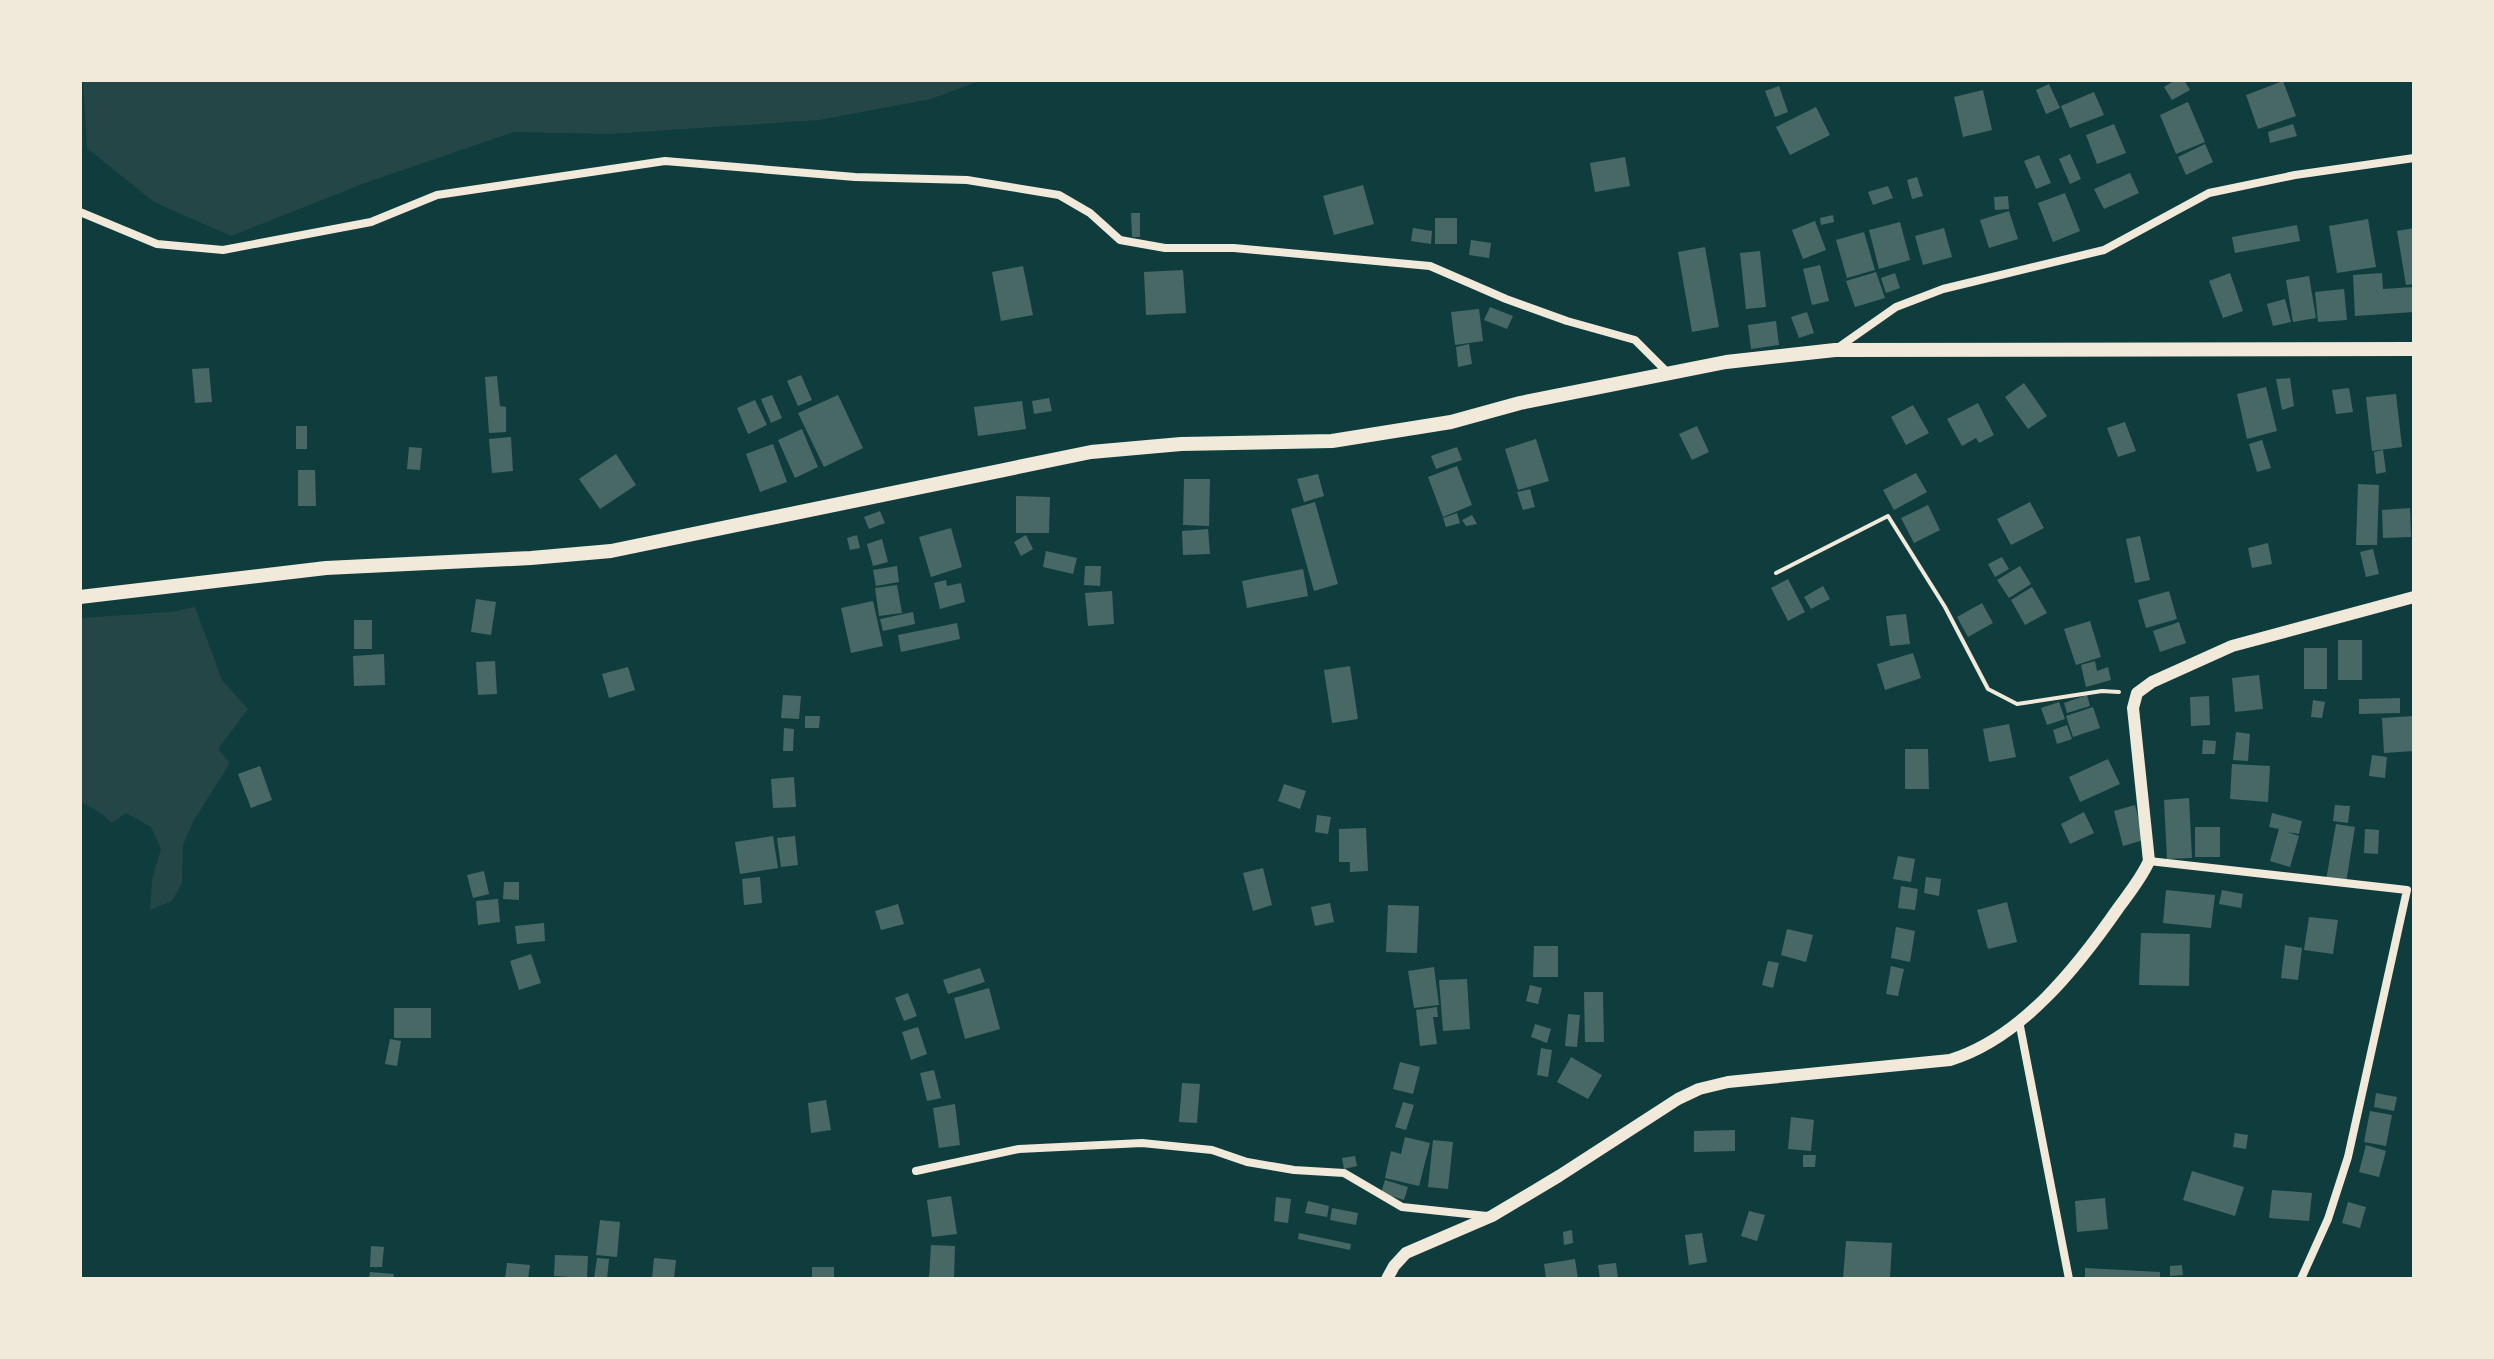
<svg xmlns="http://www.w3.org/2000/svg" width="2494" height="1359" font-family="Arial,sans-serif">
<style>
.green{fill:#244646}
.building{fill:#486865}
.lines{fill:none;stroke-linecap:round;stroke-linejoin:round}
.path{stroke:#f1e9da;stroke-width:4}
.minor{stroke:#f1e9da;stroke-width:8}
.tertiary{stroke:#f1e9da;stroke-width:12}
.secondary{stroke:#f1e9da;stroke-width:14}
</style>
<rect width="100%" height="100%" fill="#0f3d3e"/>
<path class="green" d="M83,80H982L931,99L819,120L608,134L514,132L365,183L231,236L154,202L87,148Z
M195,607L222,680L248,709L218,749L230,763L194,820L183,845L182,883L172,901L150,910L152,879L161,849L151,827L126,813L112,823L102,814L80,801V618L171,612Z"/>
<path class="building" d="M2175,80H2184L2190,90L2172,100L2164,87Z
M2283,81L2296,116L2258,129L2246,95Z
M2049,84L2060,108L2046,114L2036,90Z
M1779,86L1788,112L1775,117L1765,91Z
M1983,90L1992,130L1963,137L1954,97Z
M2094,92L2104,115L2070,128L2061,106Z
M2188,102L2205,142L2176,154L2160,115Z
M1816,107L1830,135L1790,155L1776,127Z
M2114,124L2126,153L2097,164L2086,135Z
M2293,124L2297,136L2270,143L2268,132Z
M2205,144L2213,162L2186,175L2178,157Z
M2070,154L2081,179L2070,184L2059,159Z
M2039,155L2051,183L2036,189L2024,161Z
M1625,157L1630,186L1595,192L1590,163Z
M2130,173L2139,193L2104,209L2094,189Z
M1917,177L1923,196L1912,199L1907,180Z
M1363,185L1374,224L1334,235L1323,196Z
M1888,186L1893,198L1873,205L1868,192Z
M2065,193L2080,231L2053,242L2038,203Z
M2008,196L2009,209L1995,210L1994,197Z
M2009,211L2018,239L1989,248L1980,220Z
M1131,213H1140V237H1132Z
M1833,215L1834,222L1821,225L1820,218Z
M1435,218H1457V244H1435Z
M2368,219L2376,267L2337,273L2329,226Z
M1815,221L1826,250L1803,259L1792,230Z
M1900,222L1910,260L1879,269L1869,230Z
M2297,225L2300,241L2235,253L2232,237Z
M1413,228L1432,231L1431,244L1411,241Z
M1944,228L1952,257L1923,265L1915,236Z
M2414,228V284L2406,285L2397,231Z
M1864,232L1875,270L1847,278L1836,240Z
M1471,240L1491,243L1489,258L1469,255Z
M1705,247L1719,327L1692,332L1678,252Z
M1760,251L1766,307L1746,309L1740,253Z
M1820,265L1829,301L1812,305L1803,269Z
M1023,266L1033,315L1001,321L992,272Z
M1183,270L1186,313L1146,315L1144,272Z
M1876,272L1885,298L1855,307L1846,281Z
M1895,273L1900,288L1886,293L1881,278Z
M2230,273L2243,311L2223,318L2209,281Z
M2382,273L2383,289L2414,287V312L2355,316L2353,275Z
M2309,276L2316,318L2293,322L2286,280Z
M2344,289L2347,320L2318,322L2315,292Z
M2285,299L2291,322L2273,326L2267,304Z
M1490,307L1513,316L1507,329L1484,320Z
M1479,309L1483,341L1455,345L1451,312Z
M1807,312L1814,333L1799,338L1791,317Z
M1776,321L1779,345L1751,349L1748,325Z
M1469,344L1472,364L1458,367L1456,347Z
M209,368L212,402L195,403L192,369Z
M801,375L812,400L798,406L787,381Z
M497,376L500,406L506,407V432L489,433L485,377Z
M2290,378L2294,406L2282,410L2276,379Z
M2024,383L2047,416L2028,429L2005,397Z
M2266,387L2277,431L2247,439L2237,394Z
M2349,388L2353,412L2336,414L2332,390Z
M2396,394L2402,447L2372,451L2366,397Z
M772,395L782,418L771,423L761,399Z
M838,395L863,448L824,467L798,413Z
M1049,398L1052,411L1034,414L1032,401Z
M755,400L767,425L748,434L737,408Z
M1022,401L1026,429L978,436L974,407Z
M1978,403L1994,435L1979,443L1976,438L1962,446L1947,419Z
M1913,405L1929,433L1906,445L1891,417Z
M2125,422L2136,451L2118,457L2107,428Z
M296,426H307V449H296Z
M1697,426L1709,452L1692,460L1679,434Z
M802,429L818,467L795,478L778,440Z
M511,437L513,471L492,473L489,439Z
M1536,439L1549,481L1518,490L1505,449Z
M2262,440L2271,468L2257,472L2249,444Z
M773,444L787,482L760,492L746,454Z
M409,447L422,448L420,470L407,469Z
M1457,447L1462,460L1436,469L1431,456Z
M2383,450L2386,472L2376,474L2374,452Z
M616,454L636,485L600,509L579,479Z
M1457,466L1472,505L1443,517L1428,477Z
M298,470H315L316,506H298Z
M1916,473L1927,492L1894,510L1883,490Z
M1318,474L1324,496L1304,502L1297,479Z
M1184,479H1210L1209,526L1183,525Z
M2358,484L2379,485L2377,545H2356Z
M1530,489L1535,507L1523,510L1517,492Z
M1016,496L1050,497L1049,533H1016Z
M1315,502L1338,584L1314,591L1291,509Z
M2030,502L2044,528L2011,545L1997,519Z
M1928,505L1940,530L1914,543L1901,518Z
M2410,508L2411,537L2383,538L2382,510Z
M880,511L885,523L869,529L864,517Z
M1457,513L1460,523L1446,527L1443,518Z
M1472,515L1477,524L1466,526L1462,520Z
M951,528L962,567L931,577L919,537Z
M1208,529L1210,554L1183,555L1182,531Z
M857,535L860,548L850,550L847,538Z
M1026,535L1033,549L1021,556L1014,542Z
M2140,536L2150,580L2135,583L2126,539Z
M882,539L888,562L873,566L867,544Z
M2268,543L2272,564L2252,568L2248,548Z
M2373,549L2379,574L2366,577L2360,552Z
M1046,551L1077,558L1073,574L1043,567Z
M2002,557L2009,569L1995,577L1988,564Z
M897,566L899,582L876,586L873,570Z
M1085,566H1101L1100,586L1084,585Z
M2020,566L2031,584L2009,598L1997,580Z
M1303,569L1308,596L1247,608L1242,581Z
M1788,579L1805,612L1788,621L1771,588Z
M946,580L947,586L961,583L965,602L940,609L934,583Z
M897,585L902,613L879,616L875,588Z
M1823,586L1830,599L1811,609L1804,597Z
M2032,587L2047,613L2025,625L2011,600Z
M1112,591L1114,624L1088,626L1085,593Z
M2169,591L2177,619L2146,628L2138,600Z
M476,599L496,602L491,635L471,632Z
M873,601L883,646L851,653L841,608Z
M1982,603L1993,623L1968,637L1957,617Z
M913,612L915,624L883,631L880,619Z
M1906,614L1910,644L1890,646L1886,616Z
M354,620H372V649H354Z
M2090,621L2101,657L2076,665L2064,629Z
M2179,622L2186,643L2160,652L2153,631Z
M957,623L960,639L901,652L898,635Z
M2338,640H2362V680H2338Z
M2304,648H2327V689H2304Z
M1913,653L1921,678L1885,690L1877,664Z
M384,654L385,685L354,686L353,656Z
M495,661L497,694L478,695L476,662Z
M2095,661L2097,671L2108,667L2111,680L2086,687L2081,665Z
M1350,666L1358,719L1332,723L1324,670Z
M628,667L635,690L609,698L602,674Z
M2259,675L2263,709L2235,712L2232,678Z
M783,695L801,696L799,719L781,718Z
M2087,695L2090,706L2067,713L2064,703Z
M2209,696L2210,725L2191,726L2190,697Z
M2400,698V713L2359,714V699Z
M2313,700L2325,702L2322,718L2311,717Z
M2059,702L2065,719L2047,725L2041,708Z
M2093,707L2100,728L2073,737L2066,716Z
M805,716H820L819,728H805Z
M2414,716V751L2384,753L2382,718Z
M2009,724L2016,757L1989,762L1983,729Z
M2067,725L2072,739L2057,744L2053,730Z
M784,728L794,729L793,751H783Z
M2236,732L2250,734L2248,761L2233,760Z
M2203,740L2216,741L2215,754H2202Z
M1905,749H1928L1929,789H1905Z
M2372,755L2387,757L2385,778L2369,776Z
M2108,759L2120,784L2080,802L2069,777Z
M2232,764L2270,766L2268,802L2230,799Z
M260,766L272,800L251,808L238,774Z
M794,777L796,807L773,808L771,779Z
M1284,784L1306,791L1300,809L1278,801Z
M2189,798L2192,858L2167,859L2164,800Z
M2135,805L2144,840L2123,846L2114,811Z
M2335,805L2350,806L2348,823L2333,821Z
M2084,812L2094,833L2070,844L2061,824Z
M2272,813L2302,821L2299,834L2287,832L2299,836L2290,867L2270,861L2279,829L2269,827Z
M1317,815L1331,817L1328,834L1315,832Z
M2336,824L2355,827L2346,883L2326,880Z
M2195,827H2220V857H2195Z
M1366,828L1368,871L1350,872V862H1339V829Z
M2365,829L2379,830L2378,854L2364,853Z
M773,836L778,868L740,874L735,842Z
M795,836L798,865L781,867L777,838Z
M1898,856L1915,859L1911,882L1893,879Z
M1263,868L1272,905L1253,911L1243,873Z
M484,871L489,894L473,898L467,875Z
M760,877L762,903L744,905L742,879Z
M1926,877L1941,879L1939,896L1924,893Z
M504,882H519V900L503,899Z
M1901,886L1918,889L1915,910L1898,908Z
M2166,890L2215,895L2211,928L2163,923Z
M2222,890L2243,894L2241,908L2219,904Z
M498,899L500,922L478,925L476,901Z
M2007,902L2017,942L1988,949L1977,910Z
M1330,903L1334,922L1315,926L1311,907Z
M898,904L904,924L881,930L875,911Z
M1388,905L1419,906L1417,953L1386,952Z
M2309,917L2338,920L2333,954L2304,950Z
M544,923L545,941L517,944L515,926Z
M1896,927L1915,931L1910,962L1891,958Z
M1787,929L1813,935L1806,962L1781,955Z
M2141,933L2190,934L2189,986L2139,985Z
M2285,945L2302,948L2298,980L2281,978Z
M1534,946H1558V977H1533Z
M531,954L541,983L519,990L510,961Z
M1768,961L1779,963L1773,988L1762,985Z
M1891,966L1904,969L1898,996L1886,994Z
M1434,967L1439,1005L1414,1008L1408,971Z
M980,968L985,982L948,994L943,980Z
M1467,979L1470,1029L1443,1031L1439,980Z
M1530,985L1542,988L1538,1004L1526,1001Z
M989,988L1000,1029L965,1039L954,998Z
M1584,992H1603L1604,1042H1585Z
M908,993L917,1016L904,1021L895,998Z
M1437,1007L1438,1017H1433L1437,1044L1420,1046L1416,1010Z
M394,1008H431V1038H394Z
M1568,1014L1580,1015L1577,1047L1565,1046Z
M1535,1024L1551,1029L1547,1043L1531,1037Z
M918,1027L927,1054L911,1060L902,1032Z
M390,1039L401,1041L397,1066L385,1064Z
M1541,1048L1552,1050L1548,1077L1537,1075Z
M1571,1057L1602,1075L1588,1099L1557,1082Z
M1400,1062L1420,1067L1413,1094L1393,1089Z
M934,1070L941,1098L927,1101L920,1073Z
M1182,1083L1200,1084L1197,1123L1179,1122Z
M2376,1093L2397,1097L2394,1111L2374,1107Z
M826,1100L831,1130L811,1133L808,1103Z
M1403,1102L1414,1105L1406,1130L1395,1127Z
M955,1104L960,1145L939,1148L933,1108Z
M2370,1111L2392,1115L2386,1146L2364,1142Z
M1791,1117L1814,1120L1811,1151L1788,1149Z
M1735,1130V1151L1694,1152V1131Z
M2235,1133L2248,1135L2246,1149L2233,1147Z
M1405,1137L1430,1143L1419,1186L1385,1178L1391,1151L1401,1154Z
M1433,1140L1453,1142L1448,1189L1428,1187Z
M2366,1145L2386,1151L2379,1177L2359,1172Z
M1803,1155H1816L1815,1167H1803Z
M1355,1156L1357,1166L1344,1169L1342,1158Z
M2192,1171L2244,1187L2235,1216L2183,1200Z
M1385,1180L1408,1187L1404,1200L1381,1193Z
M2272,1190L2312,1193L2309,1221L2269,1218Z
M951,1196L957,1234L932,1237L927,1200Z
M1276,1197L1291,1199L1288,1223L1274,1221Z
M2105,1198L2108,1229L2077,1232L2075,1201Z
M1308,1201L1329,1206L1327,1217L1305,1213Z
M2348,1202L2366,1207L2360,1228L2342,1223Z
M1332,1208L1358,1213L1356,1225L1330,1220Z
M1749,1211L1765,1215L1757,1241L1741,1236Z
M600,1220L620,1222L617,1257L596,1255Z
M1572,1230L1573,1243L1564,1245L1563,1232Z
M1299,1233L1351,1244L1350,1250L1298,1239Z
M1702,1233L1707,1262L1689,1265L1685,1235Z
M1846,1241L1892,1243L1890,1279L1843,1278Z
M931,1245L955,1246L954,1279H929Z
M371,1246L384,1247L382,1267H370Z
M555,1255L588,1256L587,1278L554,1276Z
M597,1258L609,1259L607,1279H594Z
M654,1258L676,1260L674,1279H652Z
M1575,1259L1578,1279H1546L1544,1264Z
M507,1263L530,1265L528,1279H505Z
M1616,1263L1618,1279H1600L1598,1265Z
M2182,1265L2183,1275L2170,1276V1266Z
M812,1267H834V1279H812Z
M2085,1268L2160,1272V1279H2085Z
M370,1272L394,1274L393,1279H369Z"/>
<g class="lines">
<path class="path" d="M1776,573L1888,516L1945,607L1988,689L2017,704L2102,691L2119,692"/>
<path class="minor" d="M80,212L157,244L223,250L371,222L437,195L665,161L855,177L967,180L1059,195L1090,213L1120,240L1165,248H1234L1430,266L1506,299L1567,321L1635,340L1668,373
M1839,347L1896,307L1943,289L2104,250L2209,193L2295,175L2414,158
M2149,861L2407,890L2348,1157L2328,1219L2301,1279
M2019,1021L2069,1279
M916,1171L1019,1149L1142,1143L1212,1150L1247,1162L1294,1170L1344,1173L1402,1207L1487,1216"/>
<path class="tertiary" d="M1387,1279L1394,1266L1406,1253L1492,1216L1559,1176L1678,1099L1699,1089L1728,1082L1950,1060C2022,1038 2078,966 2119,907C2130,892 2142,877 2149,861L2133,708L2137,693L2152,682L2232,646L2414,597"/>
<path class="secondary" d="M80,597L326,568L531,558L611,551L1091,452L1181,444L1332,441L1451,422L1520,403L1726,362L1835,350L2414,349"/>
</g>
<rect width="2494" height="1359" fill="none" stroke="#f1e9da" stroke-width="164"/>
</svg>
